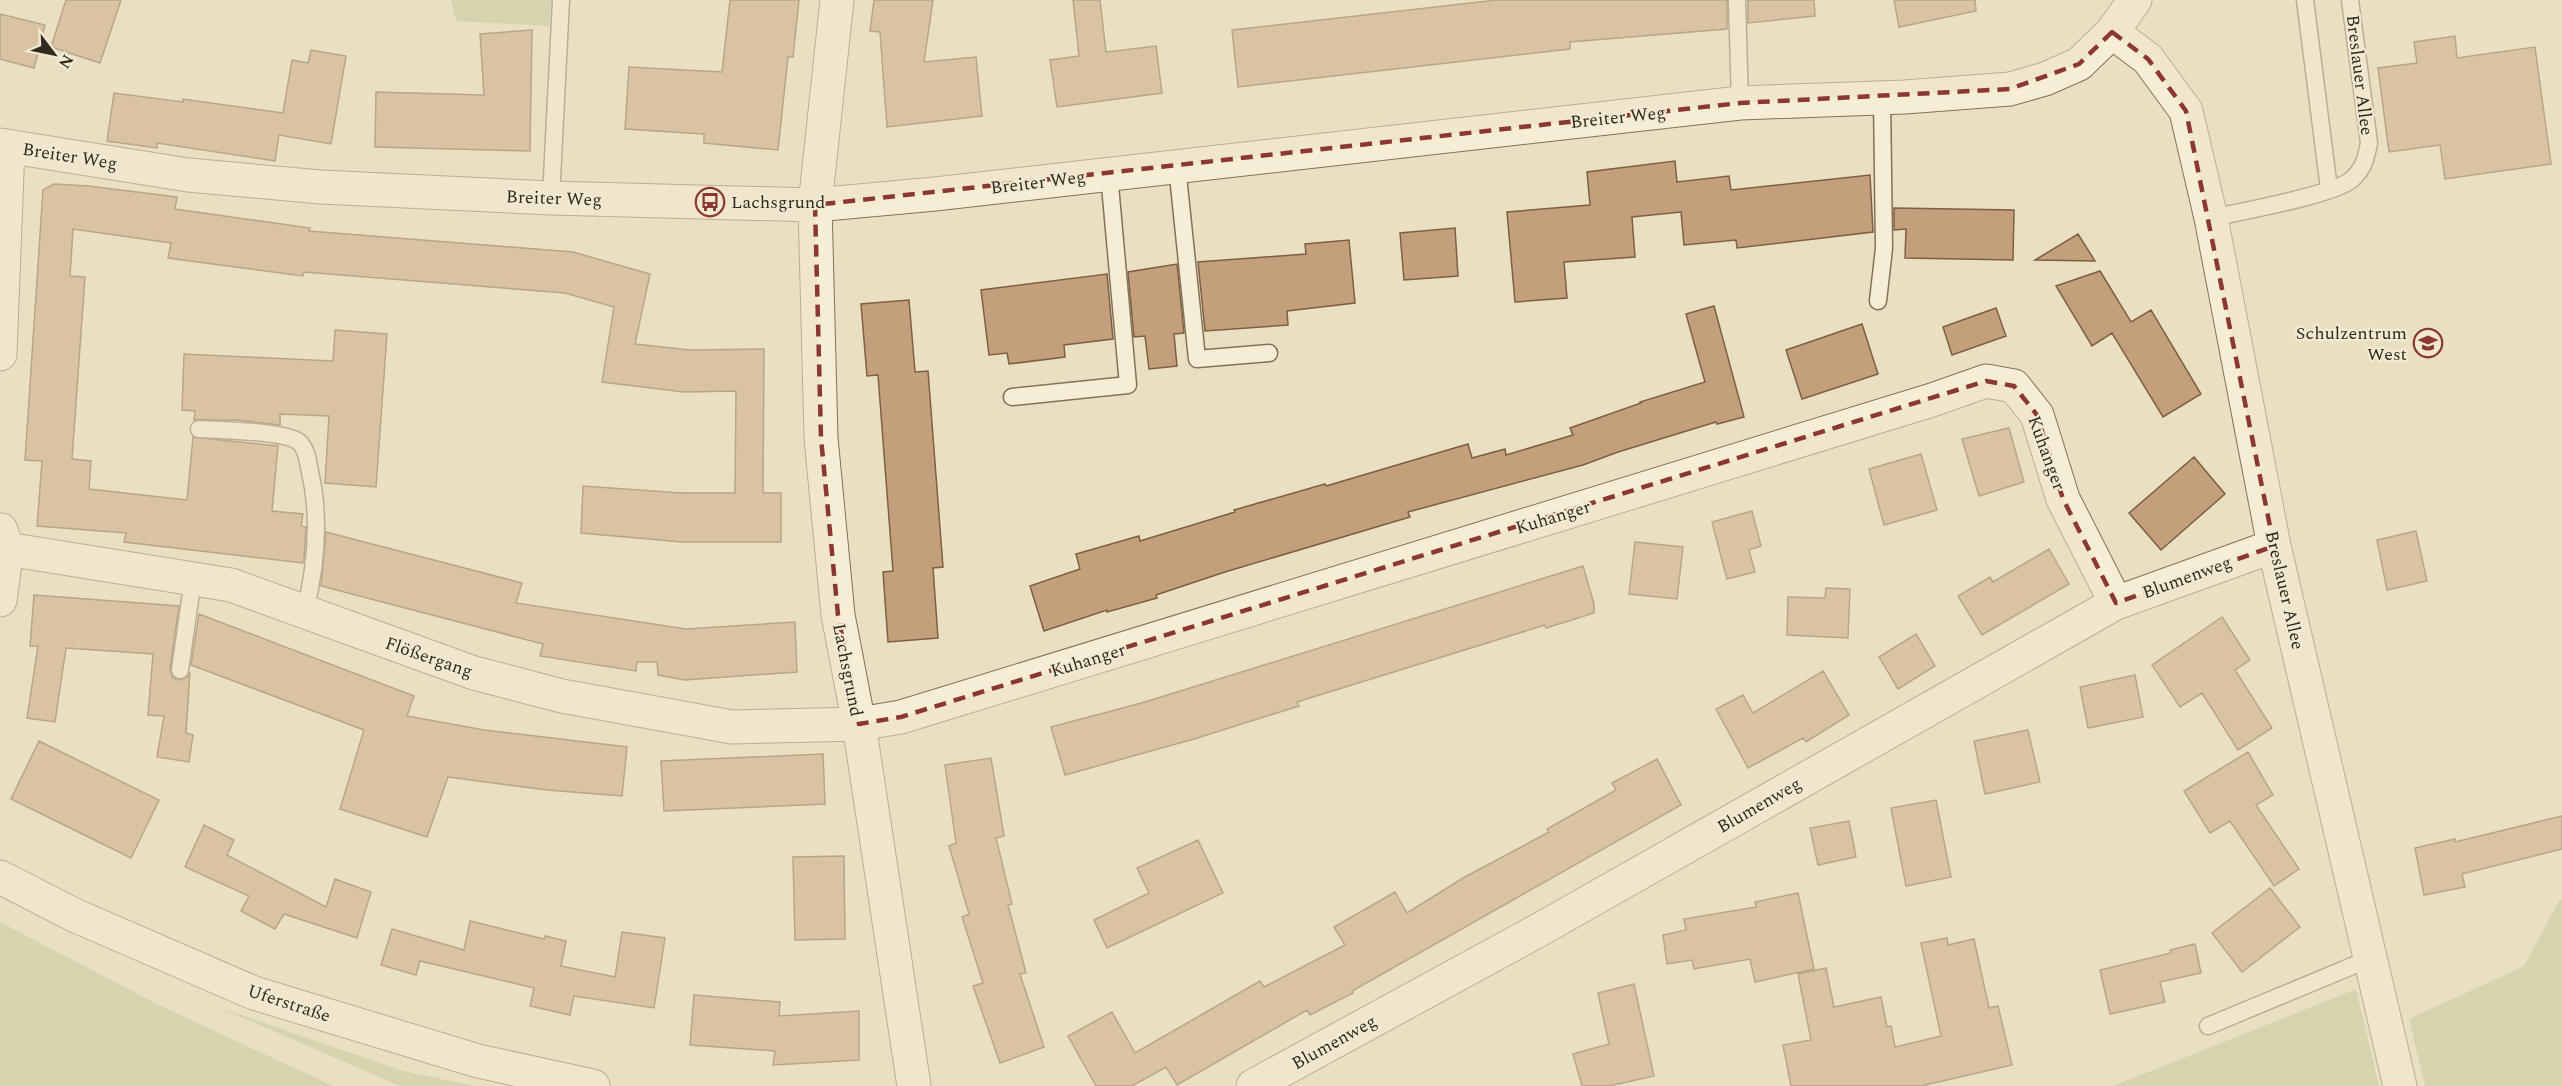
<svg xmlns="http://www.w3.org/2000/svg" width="2562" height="1086" font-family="Spectral,serif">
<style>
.green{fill:#bdc697}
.building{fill:#c49f7b;stroke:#7e5f43;stroke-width:1.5}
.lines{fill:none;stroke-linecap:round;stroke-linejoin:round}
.lane-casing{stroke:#81725b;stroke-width:19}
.street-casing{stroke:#81725b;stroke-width:35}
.lane{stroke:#f5eed4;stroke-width:16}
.street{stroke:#f5eed4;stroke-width:33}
.marked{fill:none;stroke:#8a3831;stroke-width:4.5;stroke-dasharray:12 8;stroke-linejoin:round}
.labels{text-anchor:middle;stroke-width:4.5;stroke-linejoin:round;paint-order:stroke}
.street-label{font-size:18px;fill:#32291e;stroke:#f1ead1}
.poi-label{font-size:18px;fill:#32291e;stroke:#f1ead1;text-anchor:start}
</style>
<rect width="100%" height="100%" fill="#e9e0c2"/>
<path class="green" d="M451,0H551L549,26L456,21Z
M2562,900V1086H2425L2409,1019L2524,966L2559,901Z
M0,922L157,1004L333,1086H0Z
M2356,989L2379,1086H2113Z
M218,1007L403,1071L475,1086H400Z"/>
<path class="building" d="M66,0H121L100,63L51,47Z
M730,0H799L793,57H788L778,150L704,143V134L625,129L629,67L722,72Z
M874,0H933L924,62L976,57L982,116L887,127L880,32L870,31Z
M1073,0H1100L1106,52L1156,46L1162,93L1057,107L1050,60L1079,56Z
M1497,0H1727V29L1570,42V49L1238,87L1232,30Z
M1748,0H1814L1815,16L1748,23Z
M1894,0H1975L1976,11L1899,27Z
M0,14L45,25L34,68L0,59Z
M532,30L530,151L375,147L376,92L484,95L480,34Z
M2455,36L2457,58L2535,47L2551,164L2445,179L2440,145L2389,152L2378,68L2417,63L2414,42Z
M311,50L346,56L331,144L279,135L275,161L157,143V148L107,141L114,93L183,102V99L283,113L292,60L308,63Z
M1675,161L1677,182L1729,176L1731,190L1870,175L1873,232L1737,248L1736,240L1684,245L1681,212L1632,217L1635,257L1564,262L1567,298L1515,302L1507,212L1590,205L1587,172Z
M54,184L88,186L177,197L175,209L310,228L309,231L573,252L650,274L635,344L690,350L764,349L763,493H781V542H682L581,533L583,486L682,493H735L736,391L684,392L602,382L614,307L565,293L304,272L303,276L168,258L171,243L73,229L70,276L85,277L72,459L91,461L89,489L187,500L193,437L278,446L272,511L303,514L301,526L306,527L304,559L303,563L124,542L126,533L37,526L42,461L25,460L43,190Z
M1894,208L2014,210L2013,260L1905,258L1906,229L1894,230Z
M1455,228L1458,276L1404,280L1400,233Z
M2078,234L2095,261L2035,260Z
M1349,240L1355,303L1287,311L1288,325L1205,331L1198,262L1306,254L1305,244Z
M1177,264L1184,333L1174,334L1177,366L1149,369L1145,336L1134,337L1128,272Z
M2100,271L2131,322L2151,310L2201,394L2163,417L2112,333L2092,346L2056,286Z
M1107,274L1113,339L1064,345L1065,357L1009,364L1007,353L989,355L981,290Z
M909,300L915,372L928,371L943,567L933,568L938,638L888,642L883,572L893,571L878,375L867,376L861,304Z
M1714,306L1744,417L1717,424L1716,422L1618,452L1583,465L1408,512L1410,517L1225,572L1156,595L1157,598L1107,612V610L1044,631L1030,586L1080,569L1076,554L1139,536L1140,541L1235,512L1234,510L1325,484L1326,486L1468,444L1472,458L1505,449L1506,455L1573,435L1570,428L1641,403L1640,402L1705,382L1686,314Z
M1996,308L2006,336L1952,355L1943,327Z
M1862,324L1878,374L1802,399L1786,350Z
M335,330L387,334L376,487L325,483L329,416L280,414V425L237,420H194L195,411L182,410L184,354L333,361Z
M2009,428L2024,482L1979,496L1962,439Z
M1921,454L1937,510L1884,525L1869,469Z
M2194,457L2225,494L2161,550L2129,513Z
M1752,511L1761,546L1749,550L1755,572L1727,579L1712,522Z
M2416,531L2427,581L2387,590L2377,540Z
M326,532L522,583L516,603L686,629L795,622L797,672L685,680L658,675L657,662H637L636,671L540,656L543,644L321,586Z
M1635,542L1683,547L1677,599L1629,594Z
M2049,549L2069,584L1982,635L1958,596L1990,577L1993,582Z
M1583,566L1594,604V613L1546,628L1545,625L1297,702L1299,706L1194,739L1065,775L1051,727L1145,702Z
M1826,588L1850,589L1848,638L1787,635L1788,597L1825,598Z
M34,595L179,606L170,669L173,678L179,680L188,677L190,672L186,733L193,735L189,762L157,757L164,716L148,715L153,654L66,648L55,722L27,718L38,646H30Z
M199,614L414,696L407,716L484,730L627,747L622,796L547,790L448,777L427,837L340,809L364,730L191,665Z
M2222,617L2250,660L2235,670L2272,728L2238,750L2202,693L2180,707L2152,665Z
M1916,634L1935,666L1898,689L1879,657Z
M1823,671L1849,715L1806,742L1803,738L1748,768L1716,709L1743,695L1753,713Z
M2135,675L2143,717L2088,728L2080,687Z
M2028,730L2040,782L1985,794L1974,741Z
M39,741L159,800L131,858L11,799Z
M2248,752L2273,795L2256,805L2299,869L2274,886L2230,821L2210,833L2184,791Z
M823,754L825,804L664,811L661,761Z
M991,758L1004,836L996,838L1012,904L1008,905L1026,973L1020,974L1044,1047L1000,1063L973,986L983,983L962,917L969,914L949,846L956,843L945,765Z
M1657,759L1681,805L1352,991L1353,993L1310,1015L1307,1010L1177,1085L1166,1067L1132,1086H1096L1068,1036L1112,1012L1135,1053L1260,981L1264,987L1345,945L1334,927L1395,892L1407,913L1463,878L1549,832L1547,829L1616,790L1612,783Z
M1936,800L1951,877L1906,886L1891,808Z
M2562,816V849L2462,874L2465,887L2424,895L2415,848L2455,839V842Z
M1849,821L1856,857L1818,865L1810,828Z
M204,825L234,840L227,855L326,907L335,879L371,892L357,938L284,914L275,929L241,911L249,896L185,867Z
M1198,840L1223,893L1107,948L1094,920L1149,893L1137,868Z
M844,856L845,939L795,940L793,857Z
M2270,888L2300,927L2242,972L2212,933Z
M1798,893L1814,969L1755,982L1750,959L1694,969L1692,960L1667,964L1663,935L1686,930L1684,919L1756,907L1755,902Z
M470,921L544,939L545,936L566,941L561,966L615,977L622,932L665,938L654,1008L574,996L570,1015L530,1006L534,988L420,961L416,975L381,965L392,929L464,950Z
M1947,938L1948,945L1974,939L1989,1008L1998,1006L2012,1065L1921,1086H1791L1783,1045L1811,1040L1798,974L1826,968L1834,1007L1881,997L1887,1027L1891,1026L1895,1047L1941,1036L1921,943Z
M2195,944L2201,973L2160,982L2165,1002L2110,1014L2100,970L2171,953L2170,950Z
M1634,984L1654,1076L1609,1086H1582L1573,1054L1609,1044L1598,993Z
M694,995L780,1002L779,1016L859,1011V1060L773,1065L775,1051L690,1045Z"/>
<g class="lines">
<g class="lane-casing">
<path id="lane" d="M1737,0L1740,103
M2305,0L2329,189
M1177,166L1197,359L1269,353
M551,198L561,0
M2211,218C2239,212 2333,195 2351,180C2364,169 2366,158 2369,143L2350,0
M1878,301L1884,248L1882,97
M1012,397L1128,385L1109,174
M199,429C220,430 285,431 299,442C307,449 308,462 310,472C321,519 316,566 305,612
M180,670L193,579
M2208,1026L2369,959"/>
</g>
<g class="street-casing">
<path id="street" d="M837,0L815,205L821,438L838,615L859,724L914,1086
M2112,32L2148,59L2186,111L2211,218L2274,546L2400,1086
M0,145L188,175L321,187L551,198L815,205L935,194L1740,103L1905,97L2010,89L2045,79L2079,64L2112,32L2135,0
M0,354L8,147
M7,549L231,585L474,673L562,696L732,727L859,724L901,717L1932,400L1986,381L2014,386L2037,415L2063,499L2116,603
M0,600L7,549L1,530
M0,877L74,915L254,993L478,1061L593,1086
M1253,1086L1539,930L2116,603L2274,546"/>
</g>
<use href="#lane" class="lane"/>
<use href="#street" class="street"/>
</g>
<path d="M0 0H2562V1086H0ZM2112,32L2148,59L2186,111L2274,546L2116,603L2063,499L2037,415L2014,386L1986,381L901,717L859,724L838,615L821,438L815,205L1740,103L2010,89L2079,64Z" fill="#e9e0c2" fill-opacity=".55" fill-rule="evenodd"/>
<path class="marked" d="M2112,32L2148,59L2186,111L2274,546L2116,603L2063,499L2037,415L2014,386L1986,381L901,717L859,724L838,615L821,438L815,205L1740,103L2010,89L2079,64Z"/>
<defs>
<g id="bus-ring" transform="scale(1.5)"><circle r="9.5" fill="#f1ead1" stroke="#8a3831" stroke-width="1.5"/><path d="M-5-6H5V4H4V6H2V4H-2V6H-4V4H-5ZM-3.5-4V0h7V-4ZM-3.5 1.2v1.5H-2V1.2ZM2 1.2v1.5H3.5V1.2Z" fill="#8a3831"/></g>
<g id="school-ring" transform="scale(1.5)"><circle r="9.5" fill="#f1ead1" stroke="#8a3831" stroke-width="1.5"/><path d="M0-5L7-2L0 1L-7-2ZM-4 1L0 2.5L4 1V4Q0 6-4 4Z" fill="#8a3831"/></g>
</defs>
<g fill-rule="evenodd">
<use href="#bus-ring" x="710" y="202"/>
<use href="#school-ring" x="2428" y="343"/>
</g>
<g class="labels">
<g class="street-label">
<text transform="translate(2360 75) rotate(83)" y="6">Breslauer Allee</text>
<text transform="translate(1618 117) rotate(-6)" y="6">Breiter Weg</text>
<text transform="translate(70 156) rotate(9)" y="6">Breiter Weg</text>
<text transform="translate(1038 182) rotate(-7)" y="6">Breiter Weg</text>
<text transform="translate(554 198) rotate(2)" y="6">Breiter Weg</text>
<text transform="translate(2047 453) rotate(70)" y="6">Kuhanger</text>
<text transform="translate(1553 517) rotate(-17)" y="6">Kuhanger</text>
<text transform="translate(2187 577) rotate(-20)" y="6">Blumenweg</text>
<text transform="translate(2285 590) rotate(77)" y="6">Breslauer Allee</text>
<text transform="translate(429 657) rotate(19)" y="6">Flößergang</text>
<text transform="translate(1088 660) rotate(-17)" y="6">Kuhanger</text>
<text transform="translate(848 670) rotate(79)" y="6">Lachsgrund</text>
<text transform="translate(1759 805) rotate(-30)" y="6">Blumenweg</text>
<text transform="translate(289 1003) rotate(18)" y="6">Uferstraße</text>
<text transform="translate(1334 1042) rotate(-29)" y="6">Blumenweg</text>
</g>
<g class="poi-label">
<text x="731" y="208">Lachsgrund</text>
<text x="2407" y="339" text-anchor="end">Schulzentrum<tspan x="2407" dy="21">West</tspan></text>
</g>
</g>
<g transform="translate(54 54) rotate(122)" stroke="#f1ead1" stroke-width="4.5" paint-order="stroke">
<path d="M0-4.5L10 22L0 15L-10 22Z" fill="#32291e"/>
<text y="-9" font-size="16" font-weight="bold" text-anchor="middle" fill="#32291e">N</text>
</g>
</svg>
